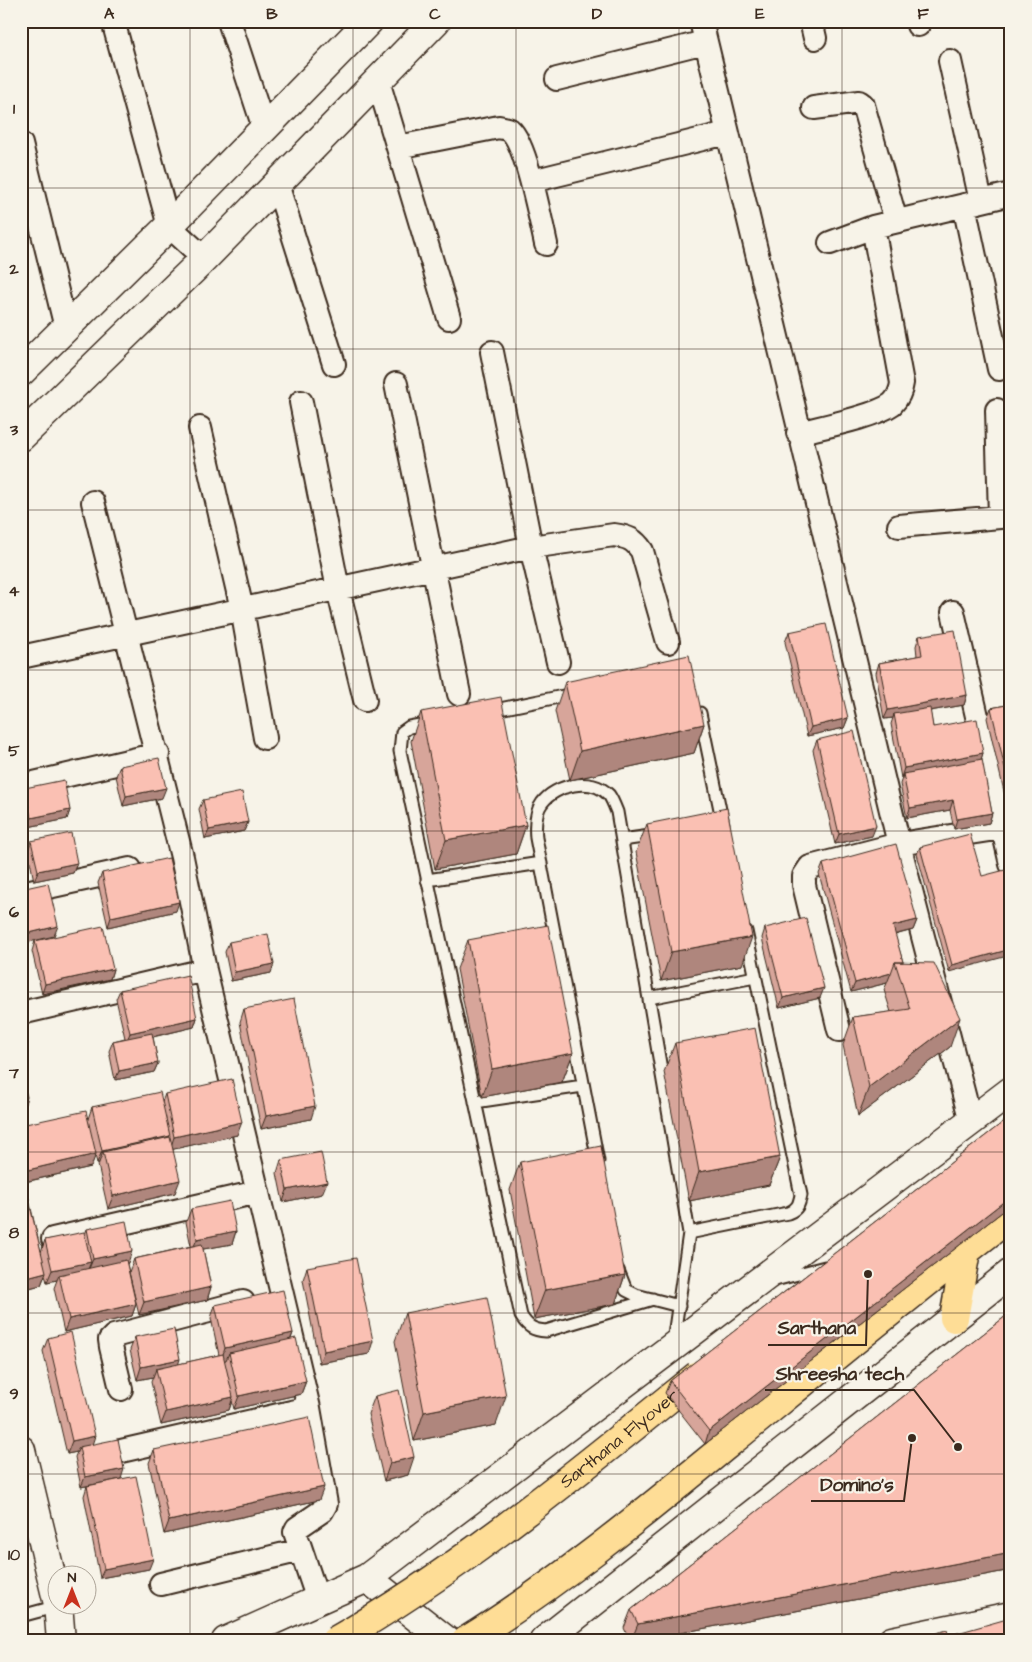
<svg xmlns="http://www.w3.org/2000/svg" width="1032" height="1662" font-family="'Architects Daughter',sans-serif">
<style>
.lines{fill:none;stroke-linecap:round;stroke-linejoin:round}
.lane-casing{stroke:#3b2a1e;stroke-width:15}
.street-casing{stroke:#3b2a1e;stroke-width:26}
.secondary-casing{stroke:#3b2a1e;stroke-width:31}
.primary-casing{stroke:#3b2a1e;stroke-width:31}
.lane{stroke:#f7f3e8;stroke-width:11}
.street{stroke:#f7f3e8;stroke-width:22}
.secondary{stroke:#f7f3e8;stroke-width:28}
.primary{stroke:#fedd96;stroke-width:28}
.primary-bridge-casing{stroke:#3b2a1e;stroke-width:31;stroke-linecap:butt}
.primary-bridge{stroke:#fedd96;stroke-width:28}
.wall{fill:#d7a59a;stroke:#3b2a1e}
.shaded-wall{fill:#af867d;stroke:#3b2a1e}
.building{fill:#fac0b3;stroke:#3b2a1e}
.grid{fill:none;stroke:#3b2a1e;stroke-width:1;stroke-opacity:0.55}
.labels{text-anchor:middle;stroke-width:4.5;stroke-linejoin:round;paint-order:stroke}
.street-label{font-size:18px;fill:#3b2a1e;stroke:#f7f3e8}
.leader{fill:none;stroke:#3b2a1e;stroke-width:2}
.callout-dot{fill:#3b2a1e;stroke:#f7f3e8;stroke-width:2}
.callout-label{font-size:19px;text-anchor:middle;font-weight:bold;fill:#3b2a1e;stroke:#f7f3e8;stroke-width:4.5;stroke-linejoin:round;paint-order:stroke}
.neatline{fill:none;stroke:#3b2a1e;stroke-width:2}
.grid-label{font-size:16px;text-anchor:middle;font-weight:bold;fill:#3b2a1e}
</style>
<rect width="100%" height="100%" fill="#f7f3e8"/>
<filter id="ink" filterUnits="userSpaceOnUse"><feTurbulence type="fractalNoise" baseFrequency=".02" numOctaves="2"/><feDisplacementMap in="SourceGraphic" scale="10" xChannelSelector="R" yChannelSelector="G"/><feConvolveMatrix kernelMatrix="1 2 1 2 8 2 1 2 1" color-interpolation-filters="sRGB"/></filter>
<g filter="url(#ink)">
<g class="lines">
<g class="lane-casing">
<path id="lane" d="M490,711L573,694
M700,713L723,824
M431,723L409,727L402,732L400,751L521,1316C528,1327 533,1330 546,1331L653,1299
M622,840L657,835
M427,880L541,863
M649,998L755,977
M475,1102L583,1086
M598,1161L536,838C535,827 535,812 542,803C555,785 591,776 609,795C612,799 615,807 617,812L689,1233L673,1342
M689,1233L788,1213C798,1209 799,1204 801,1195L746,931
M618,1270L626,1290L636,1295L679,1306
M775,1280L825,1267
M21,1616L58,1606"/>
</g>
<g class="street-casing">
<path id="street" d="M113,21L169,226L204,258
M229,21L264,128
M701,21L899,844L971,1122
M811,21L815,38
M917,21L918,25
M950,61L981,201
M557,79L705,42
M378,81L449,318
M814,108L859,102L863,105L896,221
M21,144L66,328
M398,147L499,127C502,128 507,128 510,130C526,143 541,222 546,244
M532,181L727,133
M277,184L334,364
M964,205L999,369
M830,243L873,227L1011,194
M492,352L531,547L558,662
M396,384L459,694
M301,402L338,589L365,700
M997,410L1000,517
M200,428L242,609L265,738
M798,433C821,427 874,417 892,404C898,398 901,391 902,383L873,227
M93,502L182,857L205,970L309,1408L326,1504L322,1511L297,1528L295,1532L318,1600
M899,526L1011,516
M953,612L1011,864
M21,657L531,547L614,535C628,537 634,539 642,551L668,642
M21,786L158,754
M21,893L130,869
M21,1013L205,970
M839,1030L804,885V876L810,867L899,844L1002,828
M53,1239L258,1192
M121,1389L111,1347L110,1340L114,1336L243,1302
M121,1451L309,1408
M161,1584L301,1550"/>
</g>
<g class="secondary-casing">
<path id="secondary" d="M21,372L169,226L369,21
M21,437L199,264L436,21
M21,1450L58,1604
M367,1578L447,1641
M58,1604L61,1641
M226,1641L367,1578L1011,1091
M544,1641L1011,1273
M892,1641L1011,1616"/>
</g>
<g class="primary-casing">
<path id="primary" d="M954,1318L966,1251
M466,1641C559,1583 644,1513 728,1444C822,1367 915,1290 1011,1216"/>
</g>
<use href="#lane" class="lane"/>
<use href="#street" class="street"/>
<use href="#secondary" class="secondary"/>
<use href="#primary" class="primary"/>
<g class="primary-bridge-casing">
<g id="primary-bridge">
<path id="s1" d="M335,1641C466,1566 581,1469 698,1375"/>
</g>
</g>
<use href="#primary-bridge" class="primary-bridge"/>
</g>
<path class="wall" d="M789,632L848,718L844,728L807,736L785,642Z
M919,636L967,695L964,705L930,711L933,727L983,753L981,759L992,813L989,823L954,829L950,810L907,818L900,784L902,778H901L891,724L893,718L884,719L876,673L879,663L917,656L916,646Z
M565,682L704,724L694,753L570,780L555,711Z
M1011,704V813H1009L987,718L991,708Z
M421,712L526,825L516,854L435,869L411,741Z
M817,740L872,836L835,844L813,750Z
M120,766L162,798L123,806L116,776Z
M25,788L70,810L67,819L28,827L22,797Z
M203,800L248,822L244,831L205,839L199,809Z
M647,824L742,965L661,981L636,852Z
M31,841L77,863L73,873L34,881L28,851Z
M920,847L1011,890L949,972L917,854Z
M823,864L917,920L913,930L895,935L903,962L950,1047L858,1116L843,1045L853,1017L891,1012L884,990L887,983L851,992L819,874Z
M102,873L176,911L108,927L98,883Z
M765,928L820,998L779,1008L762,938Z
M468,940L573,1053L562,1082L482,1097L457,969Z
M35,941L113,969L110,979L42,994L32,951Z
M229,942L271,973L231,981L225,952Z
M120,990L197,1018L194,1027L153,1037L158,1063L154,1072L115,1080L109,1051L113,1041L125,1038L116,999Z
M244,1009L311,1119L261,1129L240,1022Z
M675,1043L780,1157L769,1185L689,1201L664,1072Z
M165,1094L237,1135L173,1149L175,1193L108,1209L98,1165L99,1163H97L95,1155L91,1167L25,1182L41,1252L45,1240L85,1234L87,1229L128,1263L127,1264L136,1304L132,1316L64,1332L54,1288L57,1280L47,1282L45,1275L41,1285L21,1290V1125L88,1119L92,1107L162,1102Z
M1011,1116V1205L705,1444L665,1393L670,1381Z
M281,1160L322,1194L283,1202L277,1173Z
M520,1162L625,1275L615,1304L534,1319L510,1190Z
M191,1209L236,1231L232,1244L203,1249L211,1287L207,1300L139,1315L129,1272L134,1259L191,1246L186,1222Z
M307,1267L369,1354L319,1363L303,1280Z
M215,1305L293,1333L291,1339L306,1381L301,1394L234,1409L232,1401L229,1410L161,1425L151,1382L153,1377L137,1380L130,1350L135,1337L179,1364L219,1355L211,1318Z
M1011,1312V1570L638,1641H630L624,1628L631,1610Z
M405,1313L496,1425L414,1441L395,1341Z
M48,1338L92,1444L121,1479L81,1487L75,1457L77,1452L67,1454L43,1351Z
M375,1396L408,1475L384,1481L368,1414Z
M154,1450L319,1500L164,1534L149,1463Z
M87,1486L149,1569L100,1578L84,1496Z
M954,1634L1011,1641H952Z"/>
<path class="shaded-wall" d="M967,695L964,705L895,717L894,714L893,718L884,719L888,710Z
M848,718L844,728L807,736L811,727Z
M704,724L694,753L570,780L580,751Z
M983,753L980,763L903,774L902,778H901L904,768Z
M166,788L162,798L123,806L126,796Z
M953,800L950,810L907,818L910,808Z
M70,810L67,819L28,827L31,818Z
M992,813L989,823L954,829L957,819Z
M248,822L244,831L205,839L209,830Z
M526,825L516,854L435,869L446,840Z
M876,826L872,836L835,844L839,834Z
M77,863L73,873L34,881L38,871Z
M179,902L176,911L108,927L111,917Z
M917,920L913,930L889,936L893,926Z
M58,926L54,936L21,944V935Z
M752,937L742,965L661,981L671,952Z
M1011,949V955L949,972L952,965Z
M274,964L271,973L231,981L235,972Z
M113,969L110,979L42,994L45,984Z
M891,973L887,983L851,992L855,983Z
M824,988L820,998L779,1008L783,998Z
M197,1018L194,1027L126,1043L130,1033Z
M960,1018L950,1047L858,1116L869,1087Z
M573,1053L562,1082L482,1097L492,1069Z
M158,1063L154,1072L115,1080L119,1071Z
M27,1097L24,1107L21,1108V1099Z
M315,1106L311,1119L261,1129L266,1116Z
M242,1122L237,1135L170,1150L174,1137Z
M170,1136L165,1148L103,1152L99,1163H97L102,1151Z
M96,1154L91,1167L24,1182L28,1170Z
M780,1157L769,1185L689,1201L699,1172Z
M180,1180L175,1193L108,1209L113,1196Z
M327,1182L322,1194L283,1202L287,1190Z
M1011,1196V1205L705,1444L709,1431Z
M236,1231L232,1244L192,1251L197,1239Z
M132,1251L128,1263L88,1271L93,1259Z
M91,1262L86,1274L59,1275L57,1280L47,1282L52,1270Z
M46,1272L41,1285L21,1290V1282L23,1278Z
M625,1275L615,1304L534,1319L545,1290Z
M211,1287L207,1300L139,1315L144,1302Z
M136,1304L132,1316L64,1332L69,1319Z
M293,1333L288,1346L229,1353L226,1360L221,1361L225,1348Z
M373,1341L369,1354L319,1363L324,1351Z
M180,1359L176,1372L156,1369L153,1377L137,1380L141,1367Z
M306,1381L301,1394L234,1409L239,1396Z
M506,1396L496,1425L414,1441L424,1412Z
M233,1397L229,1410L161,1425L166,1412Z
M95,1436L91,1448L79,1447L77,1452L67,1454L72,1441Z
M414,1457L408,1475L384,1481L390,1463Z
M124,1469L121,1479L81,1487L85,1477Z
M324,1487L319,1500L164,1534L169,1521Z
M1011,1553V1570L638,1641H631L638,1624Z
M153,1559L149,1569L100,1578L104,1569Z"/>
<path class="building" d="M826,624L848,718L811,727L789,632Z
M955,630L967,695L888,710L879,663L922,655L919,636Z
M689,655L704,724L580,751L565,682Z
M501,697L526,825L446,840L421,712Z
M1011,704V794L991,708Z
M930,708L933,727L977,719L983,753L904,768L894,714Z
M854,731L876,826L839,834L817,740Z
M159,758L166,788L126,796L120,766Z
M982,759L992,813L957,819L953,800L910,808L903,774Z
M64,780L70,810L31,818L25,788Z
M242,792L248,822L209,830L203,800Z
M727,808L752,937L671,952L647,824Z
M71,833L77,863L38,871L31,841Z
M970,834L982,876L1005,870L1011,890V949L952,965L920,847Z
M896,844L917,920L893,926L903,962H895L891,973L855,983L823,864Z
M169,858L179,902L111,917L102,873Z
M48,883L58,926L21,935V889Z
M806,918L824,988L783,998L765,928Z
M548,925L573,1053L492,1069L468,940Z
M103,926L113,969L45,984L35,941Z
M268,934L274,964L235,972L229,942Z
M895,962L934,963L960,1018L869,1087L853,1017L910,1009Z
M188,975L197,1018L130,1033L120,990Z
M294,999L315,1106L266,1116L244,1009Z
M755,1028L780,1157L699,1172L675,1043Z
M152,1033L158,1063L119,1071L113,1041Z
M21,1075L27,1097L21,1099Z
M232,1079L242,1122L174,1137L165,1094Z
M160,1092L170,1136L102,1151L92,1107Z
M86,1111L96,1154L28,1170L21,1139V1125Z
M1011,1116V1196L709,1431L670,1381Z
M170,1137L180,1180L113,1196L103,1152Z
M601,1146L625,1275L545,1290L520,1162Z
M321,1152L327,1182L287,1190L281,1160Z
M21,1169L46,1272L23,1278L21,1271Z
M230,1201L236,1231L197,1239L191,1209Z
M126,1221L132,1251L93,1259L87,1229Z
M84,1232L91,1262L52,1270L45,1240Z
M202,1244L211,1287L144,1302L134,1259Z
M356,1258L373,1341L324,1351L307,1267Z
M126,1260L136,1304L69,1319L59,1275Z
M283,1290L293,1333L225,1348L215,1305Z
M487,1297L506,1396L424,1412L405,1313Z
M1011,1312V1553L638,1624L631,1610Z
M174,1329L180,1359L141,1367L135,1337Z
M71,1332L95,1436L72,1441L48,1338Z
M296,1338L306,1381L239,1396L229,1353Z
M223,1354L233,1397L166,1412L156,1369Z
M399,1390L414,1457L390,1463L375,1396Z
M309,1417L324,1487L169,1521L154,1450Z
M118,1439L124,1469L85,1477L79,1447Z
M136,1476L153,1559L104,1569L87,1486Z
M1007,1619L1011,1633V1641H956L954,1634Z
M947,1630L950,1641H909Z"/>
</g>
<path class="grid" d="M190,21V1641M353,21V1641M516,21V1641M679,21V1641M842,21V1641M21,188H1011M21,349H1011M21,510H1011M21,670H1011M21,831H1011M21,992H1011M21,1152H1011M21,1313H1011M21,1474H1011"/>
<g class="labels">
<g class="street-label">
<text dy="6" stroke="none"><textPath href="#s1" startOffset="349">Sarthana Flyover</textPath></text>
</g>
</g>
<path class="leader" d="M868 1274L866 1345H768M958 1447L914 1390H765M912 1438L904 1501H811"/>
<g class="callout-dot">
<circle cx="868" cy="1274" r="5"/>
<circle cx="958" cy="1447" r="5"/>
<circle cx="912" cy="1438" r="5"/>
</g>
<g class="callout-label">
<text x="817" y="1334">Sarthana</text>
<text x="840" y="1380">Shreesha tech</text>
<text x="857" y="1491">Domino's</text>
</g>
<rect width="1032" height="1662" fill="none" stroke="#f7f3e8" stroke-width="55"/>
<g transform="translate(72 1590)"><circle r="24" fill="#f7f3e8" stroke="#aca397"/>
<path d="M0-4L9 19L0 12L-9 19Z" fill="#c8321e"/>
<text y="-8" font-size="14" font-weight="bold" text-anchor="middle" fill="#3b2a1e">N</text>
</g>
<rect x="28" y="28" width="976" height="1606" class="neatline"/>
<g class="grid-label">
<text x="109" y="19">A</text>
<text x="272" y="19">B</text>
<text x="435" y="19">C</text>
<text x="597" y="19">D</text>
<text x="760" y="19">E</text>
<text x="923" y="19">F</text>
<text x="14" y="114">1</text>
<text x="14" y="274">2</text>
<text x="14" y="435">3</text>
<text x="14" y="596">4</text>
<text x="14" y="756">5</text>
<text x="14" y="917">6</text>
<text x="14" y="1078">7</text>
<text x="14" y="1238">8</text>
<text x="14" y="1399">9</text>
<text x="14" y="1560">10</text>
</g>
</svg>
